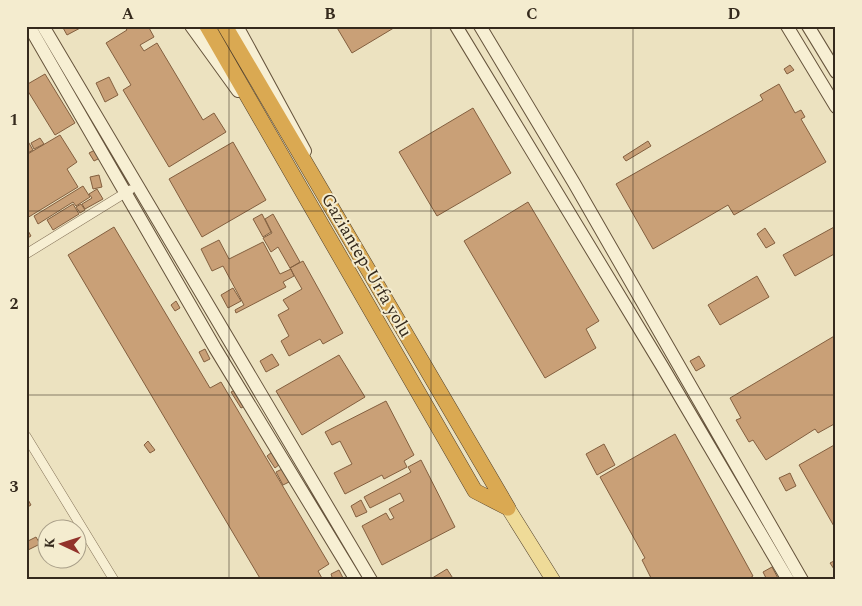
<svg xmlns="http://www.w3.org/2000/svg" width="862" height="606" font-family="Spectral,serif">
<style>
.building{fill:#c9a077;stroke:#835f3f}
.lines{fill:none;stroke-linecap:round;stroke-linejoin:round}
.street-casing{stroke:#857359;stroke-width:10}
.secondary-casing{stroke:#66543c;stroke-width:14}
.primary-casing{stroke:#52412d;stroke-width:15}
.highway-casing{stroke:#52412d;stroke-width:16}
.street{stroke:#f7efd3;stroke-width:9}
.secondary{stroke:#f7efd3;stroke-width:12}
.primary{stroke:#efdb98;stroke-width:14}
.highway{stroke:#daa952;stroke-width:15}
.grid{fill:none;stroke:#352a1d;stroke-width:1;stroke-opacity:0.55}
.labels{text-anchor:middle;stroke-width:4;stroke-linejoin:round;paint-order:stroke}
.street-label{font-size:18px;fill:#352a1d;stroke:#f4eccf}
.neatline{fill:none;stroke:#352a1d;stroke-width:2}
.grid-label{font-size:16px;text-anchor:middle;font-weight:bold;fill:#352a1d}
</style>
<rect width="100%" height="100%" fill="#ece2c0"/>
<path class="building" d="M62,26H84L67,35Z
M124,26H148L154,37L140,45L144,51L157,43L203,120L214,113L226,132L169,167L123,90L131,85L106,43L127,30Z
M336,26H397L352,53Z
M790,65L794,70L787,74L784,69Z
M45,74L75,123L55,135L26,88V85Z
M109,77L118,95L105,102L96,83Z
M779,84L795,113L801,110L805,117L801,119L826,162L734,215L728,205L653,249L616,184L763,100L760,95Z
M473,108L511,173L437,216L399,152Z
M60,135L77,162L67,169L78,187L27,218L26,155Z
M26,138L33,150L26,154Z
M40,138L44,144L34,149L31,143Z
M648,141L651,146L626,161L623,157Z
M233,142L266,200L202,237L169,179Z
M95,150L100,158L94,161L89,153Z
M99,175L102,187L93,189L90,177Z
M83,186L90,197L76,206L73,202L38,224L34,216Z
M97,189L103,199L85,209L82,204L92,198L89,194Z
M528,202L599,321L586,329L596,348L545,378L464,241Z
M73,204L79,214L53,230L47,220Z
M81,204L85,210L80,213L76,207Z
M262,214L271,232L263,237L253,219Z
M273,214L300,262L290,268L278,247L271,252L263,238L272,233L265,219Z
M836,226V253L795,276L783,255Z
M26,227L31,236L26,239Z
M114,227L210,388L221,382L329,564L318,571L323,580H261L68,255Z
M765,228L775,243L766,248L757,234Z
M219,240L229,259L263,242L280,274L291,269L294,276L283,282L286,287L236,313L235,310L244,305L223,266L212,271L201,249Z
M303,261L343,333L323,344L320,339L289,356L281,341L289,336L278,315L289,309L283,300L302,289L290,268Z
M757,276L769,297L720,325L708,305Z
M233,288L241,301L228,308L221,295Z
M176,301L180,308L175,311L171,305Z
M836,335V423L818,433L815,429L766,460L753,440L749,442L736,420L741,418L730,398Z
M205,349L210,359L204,362L199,352Z
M272,354L279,365L266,372L260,361Z
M339,355L365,397L302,435L276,391Z
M699,356L705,366L696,371L690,361Z
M237,389L247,405L241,408L231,392Z
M386,401L414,455L404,461L407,467L384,479L382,475L345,494L334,473L352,464L340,441L332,445L325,432Z
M675,434L753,576L747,580H652L642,560L645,558L600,477Z
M148,441L155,450L150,453L144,445Z
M604,444L615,465L597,475L586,454Z
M836,444V527L835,528L799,465Z
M272,452L280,464L275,468L267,456Z
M421,460L455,527L382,565L362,526L386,513L390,520L394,518L389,509L404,501L400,493L370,508L364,497L411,472L408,467Z
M282,469L289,482L283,485L276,472Z
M790,473L796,486L786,491L779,478Z
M26,496L31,505L26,508Z
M361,500L367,512L356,517L351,506Z
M36,537L40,544L26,551V542Z
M836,560V572L830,563Z
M772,567L779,580H767L763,572Z
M447,569L454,580H429Z
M339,570L344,580H333L331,574Z"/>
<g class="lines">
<g class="street-casing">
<path id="street" d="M26,254L130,190
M26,436L114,580"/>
</g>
<g class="secondary-casing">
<path id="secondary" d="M29,26L215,348L356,580
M43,26L371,580
M191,26L238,91
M237,26L305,151
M456,26L662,366L788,580
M480,26L574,183L802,580
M787,26L836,107
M808,26L836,72"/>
</g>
<g class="primary-casing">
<path id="primary" d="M508,508L553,580"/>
</g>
<g class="highway-casing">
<path id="highway" d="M207,26L475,491L508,508
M225,26L508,508"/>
</g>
<use href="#street" class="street"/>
<use href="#secondary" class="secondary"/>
<use href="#primary" class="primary"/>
<use href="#highway" class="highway"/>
</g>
<path class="grid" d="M229,26V580M431,26V580M633,26V580M26,211H836M26,395H836"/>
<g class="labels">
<g class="street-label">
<text transform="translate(367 265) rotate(60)" y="6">Gaziantep-Urfa yolu</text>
</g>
</g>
<rect width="862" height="606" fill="none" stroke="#f4eccf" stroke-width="55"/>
<g transform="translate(62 544) rotate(274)"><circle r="24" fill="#f4eccf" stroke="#a89e88"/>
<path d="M0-4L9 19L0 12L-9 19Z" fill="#92322a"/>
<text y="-8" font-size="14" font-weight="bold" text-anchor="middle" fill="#352a1d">K</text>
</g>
<rect x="28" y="28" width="806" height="550" class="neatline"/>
<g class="grid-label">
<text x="128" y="19">A</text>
<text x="330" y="19">B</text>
<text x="532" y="19">C</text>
<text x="734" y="19">D</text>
<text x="14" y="125">1</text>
<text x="14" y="309">2</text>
<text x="14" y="492">3</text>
</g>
</svg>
